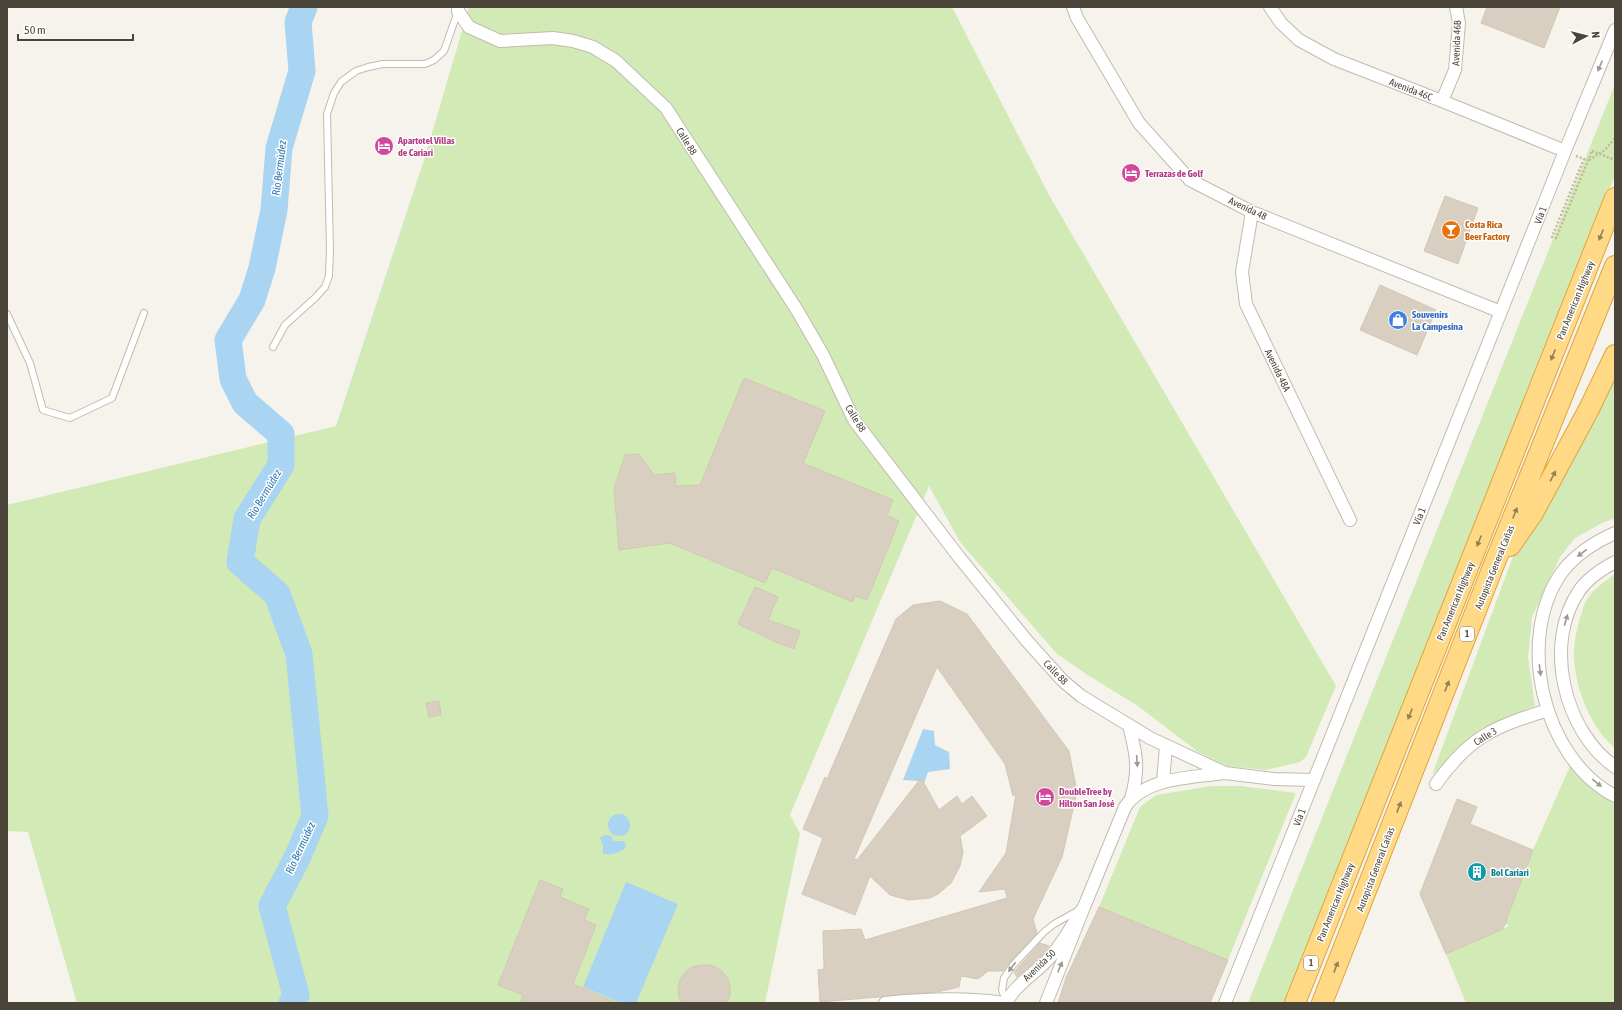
<svg xmlns="http://www.w3.org/2000/svg" width="1622" height="1010" font-family="'Asap Condensed',sans-serif">
<style>
.green{fill:#d2eab5}
.water{fill:#a9d4f2}
.lines{fill:none;stroke-linecap:round;stroke-linejoin:round}
.river{stroke:#a9d4f2;stroke-width:27}
.building{fill:#d8cfc1;stroke:#d3c7b4}
.service-casing{stroke:#c2bbae;stroke-width:8}
.minor-casing{stroke:#c2bbae;stroke-width:14}
.trunk-casing{stroke:#e0a43c;stroke-width:22}
.path{stroke:#c4b79f;stroke-width:2.5;stroke-dasharray:2 2;stroke-linecap:butt}
.service{stroke:#fff;stroke-width:6}
.minor{stroke:#fff;stroke-width:12}
.trunk{stroke:#ffd985;stroke-width:20}
.path-bridge{stroke:#c4b79f;stroke-width:2.5;stroke-dasharray:2 2;stroke-linecap:butt}
.oneway{fill:#9c9892}
.oneway2{fill:#938057}
.labels{text-anchor:middle;stroke-width:3;stroke-linejoin:round;paint-order:stroke}
.shield{fill:#fff;stroke:#817c74;stroke-width:1}
.shield-label{font-size:9px;font-weight:bold;fill:#4b4439}
.street-label{font-size:10px;fill:#4b4439;stroke:#fff}
.hotel-label{font-size:10px;font-weight:bold;fill:#b23c85;stroke:#fff;text-anchor:start}
.food-label{font-size:10px;font-weight:bold;fill:#c56008;stroke:#fff;text-anchor:start}
.shop-label{font-size:10px;font-weight:bold;fill:#366cbe;stroke:#fff;text-anchor:start}
.culture-label{font-size:10px;font-weight:bold;fill:#0d838f;stroke:#fff;text-anchor:start}
.water-label{font-size:11px;font-style:italic;fill:#2e7ab2;stroke:#fff}
</style>
<rect width="100%" height="100%" fill="#f6f3ec"/>
<path class="green" d="M469,7H952L1049,195L1336,686L1306,757L1300,762L1266,770L1227,766L1198,752L1138,706L1086,674L1056,653L960,542L929,486L790,815L800,834L765,1003H77L28,832L7,831V505L336,426L424,160Z
M1615,84V175L1568,299L1287,1003H1248Z
M1615,374V518L1602,523L1575,538L1560,557L1532,617L1528,658L1535,706L1481,729L1432,775L1515,551Z
M1615,574V748C1590,728 1573,683 1574,652C1574,641 1577,629 1580,618C1582,613 1583,606 1586,601C1593,589 1604,582 1615,574Z
M1570,766L1595,791L1615,804V1003H1466L1446,954L1509,926L1505,924L1533,850Z
M1211,786H1241L1296,793L1228,960L1099,907L1140,807L1156,795Z"/>
<path class="water" d="M923,729L934,731L935,745L949,752L950,769L928,772L924,783L918,781L903,780Z
M608 825a11 11 0 1 1 22 0a11 11 0 1 1-22 0Z
M607,835L611,836L614,841H623L625,842L626,847C622,852 609,857 603,853V845L600,838L602,836Z
M626,882L678,904L636,1003H621L583,987Z"/>
<g class="lines">
<path class="river" d="M292,1003L296,995L272,906L297,858L315,816L299,654L277,594L240,562L247,519L281,465V434L245,403L233,379L228,340L252,300L262,268L274,210L279,148L302,71L298,22L304,7"/>
</g>
<path class="building" d="M1487,7H1560L1544,48L1481,23Z
M1445,196L1478,208L1458,264L1424,251Z
M1380,285L1436,310L1417,355L1360,330Z
M744,378L825,411L803,463L893,500L887,515L899,521L867,600L855,596L853,602L772,568L765,583L670,543L619,550L614,488L625,455L639,454L654,475L675,473L676,486L700,485Z
M755,587L778,597L768,620L800,631L794,649L778,643L738,624Z
M940,601L967,614L1069,751L1077,792L1062,857L1033,919L1037,933L1010,962L1003,971H988L978,979L961,976L959,987L937,992L820,1002L818,970L824,969L823,931L861,929L865,940L1007,898L1005,889L979,892L1006,853L1016,794L1013,796L1005,764L937,667L854,859L857,860L921,778L939,810L957,796L962,804L972,796L987,816L960,836L963,852L960,866L951,883L938,894L930,898L909,900L890,895L870,876L855,915L802,894L823,838L803,829L825,777L827,779L896,619L913,605Z
M439,701L441,715L429,717L426,703Z
M1457,799L1477,807L1470,824L1533,850L1503,929L1446,954L1420,894Z
M540,880L563,889L560,897L589,909L584,920L596,925L573,984L617,1003H520L523,995L498,985Z
M1099,907L1228,960L1210,1003H1058L1066,978Z
M1040,943L1049,946L1040,957L1017,977L1014,972Z
M700,965H709L716,967L723,972L728,979L730,987V996L727,1003H681L679,997L678,988L680,980L685,972L692,967Z"/>
<g class="lines">
<g class="service-casing">
<path id="service" d="M7,314L30,363L43,410L70,418L112,398L144,313
M273,347L285,325L316,297L325,287L329,276L330,250L327,114L334,93L341,82L356,71L368,67L383,64H425L434,60L444,51L458,11
M1006,1001L1002,990L1004,978L1013,965L1044,932L1054,924L1079,910"/>
</g>
<g class="minor-casing">
<path id="minor" d="M458,7V11L469,27L500,41L553,38L573,41L593,47L616,61L666,108L797,310L823,355L854,420L959,557L1027,641L1063,681L1081,696L1150,738L1225,773L1274,779L1313,780
M1073,7L1077,18L1139,123L1190,180L1252,212L1501,312
M1270,7L1281,23L1299,40L1334,59L1442,101L1565,151
M1442,101L1455,70L1459,23L1456,7
M1252,212L1242,272L1246,304L1350,520
M1615,533C1595,542 1575,555 1562,572C1515,638 1542,758 1615,796
M1615,562C1602,569 1587,579 1579,591C1543,644 1564,731 1615,767
M1129,725C1136,753 1140,770 1131,798
M1163,782L1166,746
M1436,784C1470,736 1494,727 1548,710
M1084,907L1125,807C1145,777 1191,778 1224,773
M885,1003C924,999 964,997 1003,1003
M1006,1003C1016,983 1037,973 1051,956C1064,942 1073,923 1084,907L1046,1003
M1225,1003L1565,151L1615,30"/>
</g>
<g class="trunk-casing">
<path id="trunk" d="M1510,546L1533,513L1589,409L1615,355
M1295,1003L1615,198
M1322,1003L1493,567L1615,266"/>
</g>
<path class="path" d="M1576,156L1584,159L1552,237L1556,238L1592,151
M1589,160L1605,150L1615,138"/>
<use href="#service" class="service"/>
<use href="#minor" class="minor"/>
<use href="#trunk" class="trunk"/>
<path class="path-bridge" d="M1592,151L1615,160"/>
</g>
<defs><path id="oneway-solid" d="M-6-.8H1V-3.2L6.5 0L1 3.2V.8H-6Z"/></defs>
<g class="oneway">
<use href="#oneway-solid" transform="translate(1600 66) rotate(113)"/>
<use href="#oneway-solid" transform="translate(1582 553) rotate(143)"/>
<use href="#oneway-solid" transform="translate(1566 620) rotate(-74)"/>
<use href="#oneway-solid" transform="translate(1540 670) rotate(83)"/>
<use href="#oneway-solid" transform="translate(1137 761) rotate(86)"/>
<use href="#oneway-solid" transform="translate(1597 783) rotate(39)"/>
<use href="#oneway-solid" transform="translate(1012 967) rotate(127)"/>
<use href="#oneway-solid" transform="translate(1060 967) rotate(-68)"/>
</g>
<g class="oneway2">
<use href="#oneway-solid" transform="translate(1601 235) rotate(112)"/>
<use href="#oneway-solid" transform="translate(1553 355) rotate(112)"/>
<use href="#oneway-solid" transform="translate(1553 476) rotate(-62)"/>
<use href="#oneway-solid" transform="translate(1515 513) rotate(-68)"/>
<use href="#oneway-solid" transform="translate(1479 541) rotate(112)"/>
<use href="#oneway-solid" transform="translate(1447 686) rotate(-69)"/>
<use href="#oneway-solid" transform="translate(1410 714) rotate(112)"/>
<use href="#oneway-solid" transform="translate(1399 807) rotate(-69)"/>
<use href="#oneway-solid" transform="translate(1336 967) rotate(-69)"/>
</g>
<defs>
<g id="hotel-disc" transform="scale(1)"><circle r="9.5" fill="#d1479c" stroke="#fff"/><path d="M-6-4.5h1.5V1H6V5H4.5V3h-9V5H-6ZM-4 0a1.8 1.8 0 1 1 3.6 0ZM.5 0V-2.5h3Q6-2.5 6 0Z" fill="#fff"/></g>
<g id="bar-disc" transform="scale(1)"><circle r="9.5" fill="#e8710a" stroke="#fff"/><path d="M-6-5H6L.8 .8V4.5H3.5V6h-7V4.5H-.8V.8Z" fill="#fff"/></g>
<g id="shop-disc" transform="scale(1)"><circle r="9.5" fill="#3f7fe0" stroke="#fff"/><path d="M-5-2.5h2.3a2.7 3.5 0 0 1 5.4 0H5L5.5 6h-11ZM-1.5-2.5h3a1.5 2.3 0 0 0-3 0Z" fill="#fff"/></g>
<g id="building-disc" transform="scale(1)"><circle r="9.5" fill="#0f9aa8" stroke="#fff"/><path d="M-4-6H4V6H1V3H-1V6H-4ZM-2.5-4.3h1.7v1.8h-1.7ZM.8-4.3h1.7v1.8H.8ZM-2.5-1h1.7V.8h-1.7ZM.8-1h1.7V.8H.8Z" fill="#fff"/></g>
</defs>
<g fill-rule="evenodd">
<use href="#hotel-disc" x="384" y="146"/>
<use href="#hotel-disc" x="1131" y="173"/>
<use href="#bar-disc" x="1451" y="230"/>
<use href="#shop-disc" x="1398" y="320"/>
<use href="#hotel-disc" x="1045" y="797"/>
<use href="#building-disc" x="1477" y="872"/>
</g>
<g class="labels">
<g class="shield">
<rect x="1460" y="627" width="14" height="14" rx="3"/>
<rect x="1304" y="956" width="14" height="14" rx="3"/>
</g>
<g class="shield-label">
<text x="1467" y="637">1</text>
<text x="1311" y="966">1</text>
</g>
<g class="street-label">
<text transform="translate(1456 43) rotate(-88)" y="4">Avenida 46B</text>
<text transform="translate(1411 89) rotate(21)" y="4">Avenida 46C</text>
<text transform="translate(687 141) rotate(58)" y="4">Calle 88</text>
<text transform="translate(1248 208) rotate(25)" y="4">Avenida 48</text>
<text transform="translate(1540 215) rotate(-69)" y="4">Vía 1</text>
<text transform="translate(1575 300) rotate(-68)" y="4">Pan American Highway</text>
<text transform="translate(1278 370) rotate(64)" y="4">Avenida 48A</text>
<text transform="translate(856 418) rotate(58)" y="4">Calle 88</text>
<text transform="translate(1419 516) rotate(-68)" y="4">Vía 1</text>
<text transform="translate(1494 567) rotate(-68)" y="4">Autopista General Cañas</text>
<text transform="translate(1455 601) rotate(-68)" y="4">Pan American Highway</text>
<text transform="translate(1056 672) rotate(46)" y="4">Calle 88</text>
<text transform="translate(1485 736) rotate(-32)" y="4">Calle 3</text>
<text transform="translate(1299 817) rotate(-69)" y="4">Vía 1</text>
<text transform="translate(1375 869) rotate(-69)" y="4">Autopista General Cañas</text>
<text transform="translate(1335 902) rotate(-68)" y="4">Pan American Highway</text>
<text transform="translate(1039 965) rotate(-44)" y="4">Avenida 50</text>
</g>
<g class="hotel-label">
<text x="398" y="144">Apartotel Villas<tspan x="398" dy="12">de Cariari</tspan></text>
<text x="1145" y="177">Terrazas de Golf</text>
<text x="1059" y="795">DoubleTree by<tspan x="1059" dy="12">Hilton San José</tspan></text>
</g>
<g class="food-label">
<text x="1465" y="228">Costa Rica<tspan x="1465" dy="12">Beer Factory</tspan></text>
</g>
<g class="shop-label">
<text x="1412" y="318">Souvenirs<tspan x="1412" dy="12">La Campesina</tspan></text>
</g>
<g class="culture-label">
<text x="1491" y="876">Bol Cariari</text>
</g>
<g class="water-label">
<text transform="translate(279 168) rotate(-83)" y="4">Río Bermúdez</text>
<text transform="translate(264 494) rotate(-59)" y="4">Río Bermúdez</text>
<text transform="translate(300 848) rotate(-65)" y="4">Río Bermúdez</text>
</g>
</g>
<rect width="1622" height="1010" fill="none" stroke="#4b4439" stroke-width="16"/>
<g transform="translate(1586 36) rotate(83)" stroke="#ffffff" stroke-width="3" paint-order="stroke">
<path d="M0-3L7 15L0 10L-7 15Z" fill="#4b4439"/>
<text y="-6" font-size="11" font-weight="bold" text-anchor="middle" fill="#4b4439">N</text>
</g>
<path d="M18 34v6h115v-6" fill="none" stroke="#4b4439" stroke-width="2"/>
<text x="24" y="34" font-size="12" fill="#4b4439" stroke="#ffffff" stroke-width="3" paint-order="stroke">50 m</text>
</svg>
